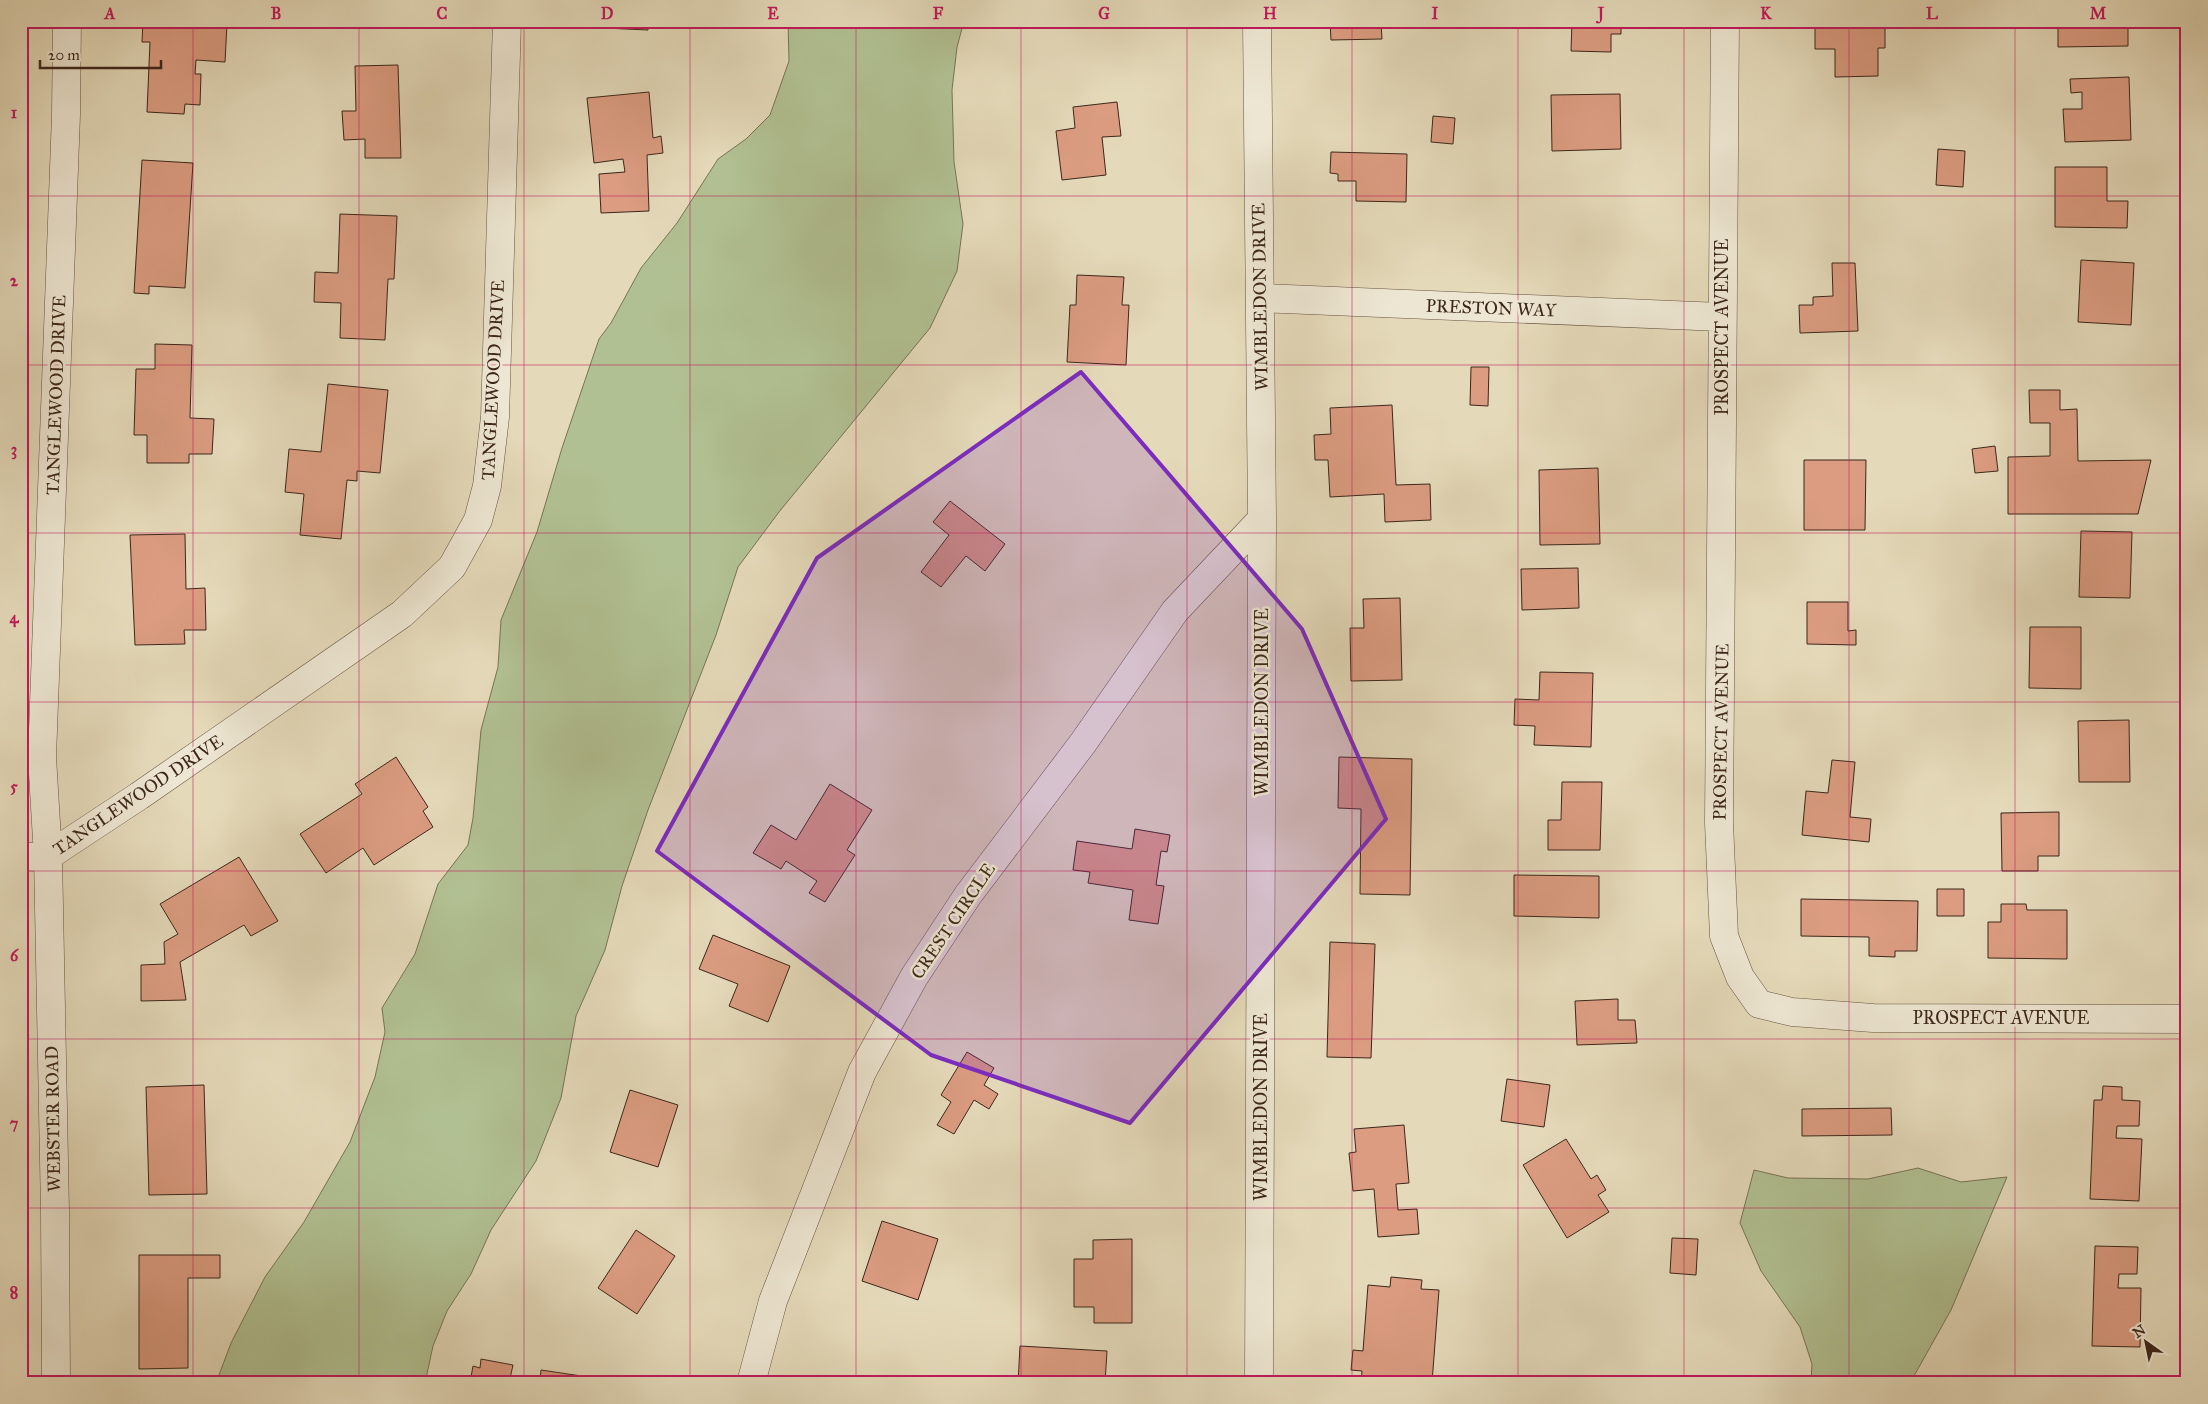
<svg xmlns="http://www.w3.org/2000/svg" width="2208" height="1404" font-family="'IM FELL Great Primer',serif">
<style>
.green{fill:#b1c092;stroke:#777456}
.building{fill:#db9c81;stroke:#3d271a}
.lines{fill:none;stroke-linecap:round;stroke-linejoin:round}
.street-casing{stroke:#675442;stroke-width:29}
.street{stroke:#ede6d2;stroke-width:28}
.marked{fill:#7b2cbf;fill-opacity:0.2;stroke:#7b2cbf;stroke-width:4;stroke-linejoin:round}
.grid{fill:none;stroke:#c2185b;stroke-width:1;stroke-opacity:0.55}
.labels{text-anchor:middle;stroke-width:5;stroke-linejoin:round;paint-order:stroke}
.street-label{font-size:18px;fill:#3d271a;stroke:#ede6d2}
.neatline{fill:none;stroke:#c2185b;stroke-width:2}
.grid-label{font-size:16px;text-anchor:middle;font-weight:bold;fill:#c2185b}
</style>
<rect width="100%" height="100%" fill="#e4d9b9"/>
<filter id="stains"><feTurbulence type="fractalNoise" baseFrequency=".004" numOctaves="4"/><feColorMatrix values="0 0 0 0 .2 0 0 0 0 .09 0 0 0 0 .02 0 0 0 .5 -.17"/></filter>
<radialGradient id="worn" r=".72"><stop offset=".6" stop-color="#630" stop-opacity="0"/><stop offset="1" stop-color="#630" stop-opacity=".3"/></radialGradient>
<path class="green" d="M788,21H964L957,47L952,90L954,162L963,224L957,271L930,328L779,512L738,567L716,635L648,810L622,886L605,950L576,1016L561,1098L536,1161L491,1230L471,1274L447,1311L433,1346L425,1383H216L231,1343L265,1277L304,1222L350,1142L375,1077L385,1032L382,1008L415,954L438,884L468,845L473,818L481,730L498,667L501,620L537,532L562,448L599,339L611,323L641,268L677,223L718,159L746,139L770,115L789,61Z
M1918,1168L1961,1182L2007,1177L1951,1310L1910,1383H1811L1812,1364L1800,1327L1761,1271L1740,1223L1754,1170L1788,1178L1868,1179Z"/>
<path class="building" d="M143,21L227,24L225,62L196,60L195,74H201L200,105L185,104L184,114L147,112L150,42H142Z
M603,21H648V30L603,28Z
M1330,21H1416V22L1381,23L1382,39L1331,40Z
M1572,21H1621V34H1611V52L1571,51Z
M1815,21H1885V48H1878V76L1835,77V49H1815Z
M2058,21H2128V46L2058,47Z
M398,65L401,158H365V139L344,140L342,111H356L355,66Z
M2129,77L2131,140L2065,142L2063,109H2082V92L2071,93L2070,79Z
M649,92L653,138L661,136L663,153L647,155L649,211L601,213L599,174L625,172L623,159L594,163L587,98Z
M1620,94L1621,149L1552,151L1551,95Z
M1117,102L1121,136L1102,137L1106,175L1062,180L1056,131L1075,128L1073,107Z
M1433,116L1455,118L1453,144L1431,142Z
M1938,149L1965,151L1963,187L1936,185Z
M1331,152L1407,154L1406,202L1356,201V181H1338V174L1330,173Z
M142,160L193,163L185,288L149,286V294L134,293Z
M2055,167H2107V201H2128L2127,228L2055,227Z
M340,214L397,216L394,279H388L385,340L340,338L341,303L314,302L315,272L338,273Z
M2081,260L2134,263L2131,325L2078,322Z
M1832,263H1855L1858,331L1800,333L1799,305H1813V297L1833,296Z
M1077,275L1124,277L1122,305H1129L1126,365L1067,362L1070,305H1076Z
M155,344L192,345L190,418L214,419L212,454H189V463H147V435H134L136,369H155Z
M1471,367H1489L1488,406L1470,405Z
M328,384L388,390L380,473L357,471V481L347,480L341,539L300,535L304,494L285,492L289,449L321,452Z
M2029,390H2060V410L2077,409L2078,461L2151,460L2138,514H2008V457L2050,456V423H2030Z
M1392,405L1396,485L1430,484L1431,520L1385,522L1384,494L1330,497L1328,460H1315L1314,435L1331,434L1330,408Z
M1995,446L1998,471L1975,473L1972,449Z
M1804,460H1866L1865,530H1804Z
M1598,468L1600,544L1540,545L1539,470Z
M950,501L1005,544L985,571L966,556L941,587L921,572L949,535L933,522Z
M2081,531L2132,532L2130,598L2079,597Z
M185,534L186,589L205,588L206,630H184L185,644L135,645L130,535Z
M1578,568L1579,608L1522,610L1521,569Z
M1400,598L1402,680L1351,681L1350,628H1364L1363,599Z
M1807,602H1848V631L1856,630V645L1807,644Z
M2030,627H2081V689L2029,688Z
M1540,672L1593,673L1591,747L1534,745L1535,726L1514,725L1515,699L1539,700Z
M2129,720L2130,782H2079L2078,721Z
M396,757L428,807L423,811L433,827L374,865L363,848L326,873L300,834L362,794L355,784Z
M1339,757L1412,759L1410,895L1360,894L1361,809L1338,808Z
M1832,760L1855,762L1850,817L1871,819L1869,842L1802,835L1806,791L1828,793Z
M1562,782H1602L1600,850H1548V820H1561Z
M830,784L872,810L847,850L855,855L825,902L809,893L817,881L786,861L781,869L753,853L771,825L796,840Z
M2059,812V856H2038V871H2002L2001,813Z
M1135,829L1170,835L1167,852L1161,851L1156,885L1164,886L1158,924L1129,920L1133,890L1088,883L1090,872L1073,870L1077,841L1132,849Z
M239,857L278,921L251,936L244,925L180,962L186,1000L141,1001V965L165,964L164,942L178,934L160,904Z
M1514,875L1599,876V918L1514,916Z
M1937,889H1964V916H1937Z
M1801,899L1918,901L1917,951H1895V957L1869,956V937L1801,936Z
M2001,904H2026L2027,910H2067V959L1988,958V922H2001Z
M713,935L790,966L768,1022L729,1006L738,984L699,969Z
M1330,942L1375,944L1371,1058L1327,1057Z
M1618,999V1020H1635L1637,1043L1577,1045L1575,1001Z
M967,1052L994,1068L984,1085L998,1094L989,1109L974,1100L954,1134L937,1125L951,1102L941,1095Z
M1507,1079L1550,1085L1544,1127L1501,1121Z
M204,1085L207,1194L149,1195L146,1087Z
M2103,1086L2122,1087V1100L2140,1101L2139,1126H2117L2116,1138L2142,1139L2139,1201L2090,1199L2094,1100H2102Z
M630,1090L678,1105L658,1167L610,1152Z
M1891,1108L1892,1135L1802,1136V1109Z
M1404,1125L1409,1183L1396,1184L1398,1210L1417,1209L1419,1234L1378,1237L1374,1189L1353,1191L1349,1153L1356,1152L1354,1129Z
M1566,1139L1591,1179L1597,1175L1606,1190L1598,1195L1609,1212L1567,1238L1523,1165Z
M882,1221L938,1239L918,1300L862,1281Z
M636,1230L675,1256L637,1314L598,1288Z
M1672,1238L1698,1239L1696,1275L1670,1273Z
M1132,1239V1323H1094V1307H1074V1259H1093V1240Z
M2095,1246L2138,1247L2137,1274H2119L2118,1288H2141L2140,1347L2092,1346Z
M139,1255H220V1278H188V1368L139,1369Z
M1391,1277L1422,1280L1421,1289L1439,1290L1432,1383H1361L1362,1371L1351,1370L1353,1350L1363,1351L1368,1285L1390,1287Z
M1020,1346L1107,1351L1105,1383H1018Z
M481,1359L513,1365L509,1383H470L473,1366L480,1368Z
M541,1370L595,1378L594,1383H540Z
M2038,1376H2069V1383H2038Z"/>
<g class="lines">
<g class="street-casing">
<path id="street" d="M67,21L66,115L42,757L48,856L139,796L402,614L452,567L478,520L487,486L495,417L507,21
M1257,21L1262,519L1259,1383
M1725,21L1719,823L1724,936L1740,977L1759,1004L1792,1012L1873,1018L2187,1019
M1261,298L1721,317
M21,857L48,856L55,1212L56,1383
M751,1383L773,1301L862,1072L914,977L968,895L1083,743L1175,611L1262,519"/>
</g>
<use href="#street" class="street"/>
</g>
<path class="marked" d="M1081,372L1302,629L1386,819L1130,1123L931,1055L657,851L817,558Z"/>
<path class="grid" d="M193,21V1383M359,21V1383M524,21V1383M690,21V1383M856,21V1383M1021,21V1383M1187,21V1383M1352,21V1383M1518,21V1383M1684,21V1383M1849,21V1383M2015,21V1383M21,196H2187M21,365H2187M21,533H2187M21,702H2187M21,871H2187M21,1039H2187M21,1208H2187"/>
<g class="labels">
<g class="street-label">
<text transform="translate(1260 297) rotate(-91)" y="6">WIMBLEDON DRIVE</text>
<text transform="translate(1491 308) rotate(2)" y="6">PRESTON WAY</text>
<text transform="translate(1722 327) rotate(-90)" y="6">PROSPECT AVENUE</text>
<text transform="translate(493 380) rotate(-87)" y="6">TANGLEWOOD DRIVE</text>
<text transform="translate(56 395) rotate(-88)" y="6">TANGLEWOOD DRIVE</text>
<text transform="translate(1262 702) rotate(-90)" y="6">WIMBLEDON DRIVE</text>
<text transform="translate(1721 732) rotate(-89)" y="6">PROSPECT AVENUE</text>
<text transform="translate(138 795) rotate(-34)" y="6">TANGLEWOOD DRIVE</text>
<text transform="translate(953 921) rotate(-56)" y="6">CREST CIRCLE</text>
<text x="2001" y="1024">PROSPECT AVENUE</text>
<text transform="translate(1261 1107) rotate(-90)" y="6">WIMBLEDON DRIVE</text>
<text transform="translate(53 1119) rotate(-91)" y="6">WEBSTER ROAD</text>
</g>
</g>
<rect width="2208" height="1404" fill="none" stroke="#e4d9b9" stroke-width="55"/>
<g transform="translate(2146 1342) rotate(327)" stroke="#ede6d2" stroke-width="4" paint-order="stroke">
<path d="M0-4L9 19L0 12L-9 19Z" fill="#3d271a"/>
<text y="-8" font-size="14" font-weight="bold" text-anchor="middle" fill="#3d271a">N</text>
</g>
<path d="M40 60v8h121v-8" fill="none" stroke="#3d271a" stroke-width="2.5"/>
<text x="48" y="60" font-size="15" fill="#3d271a" stroke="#ede6d2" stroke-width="4" paint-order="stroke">20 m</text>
<rect x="28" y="28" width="2152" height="1348" class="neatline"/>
<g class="grid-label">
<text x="110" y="19">A</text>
<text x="276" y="19">B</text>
<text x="442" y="19">C</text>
<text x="607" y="19">D</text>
<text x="773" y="19">E</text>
<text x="938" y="19">F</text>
<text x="1104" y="19">G</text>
<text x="1270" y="19">H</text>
<text x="1435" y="19">I</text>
<text x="1601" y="19">J</text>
<text x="1766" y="19">K</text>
<text x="1932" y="19">L</text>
<text x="2098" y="19">M</text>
<text x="14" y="118">1</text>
<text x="14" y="286">2</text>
<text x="14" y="455">3</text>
<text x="14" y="623">4</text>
<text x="14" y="792">5</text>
<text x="14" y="961">6</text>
<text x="14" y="1129">7</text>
<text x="14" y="1298">8</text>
</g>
<rect width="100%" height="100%" filter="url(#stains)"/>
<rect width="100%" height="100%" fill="url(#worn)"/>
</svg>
